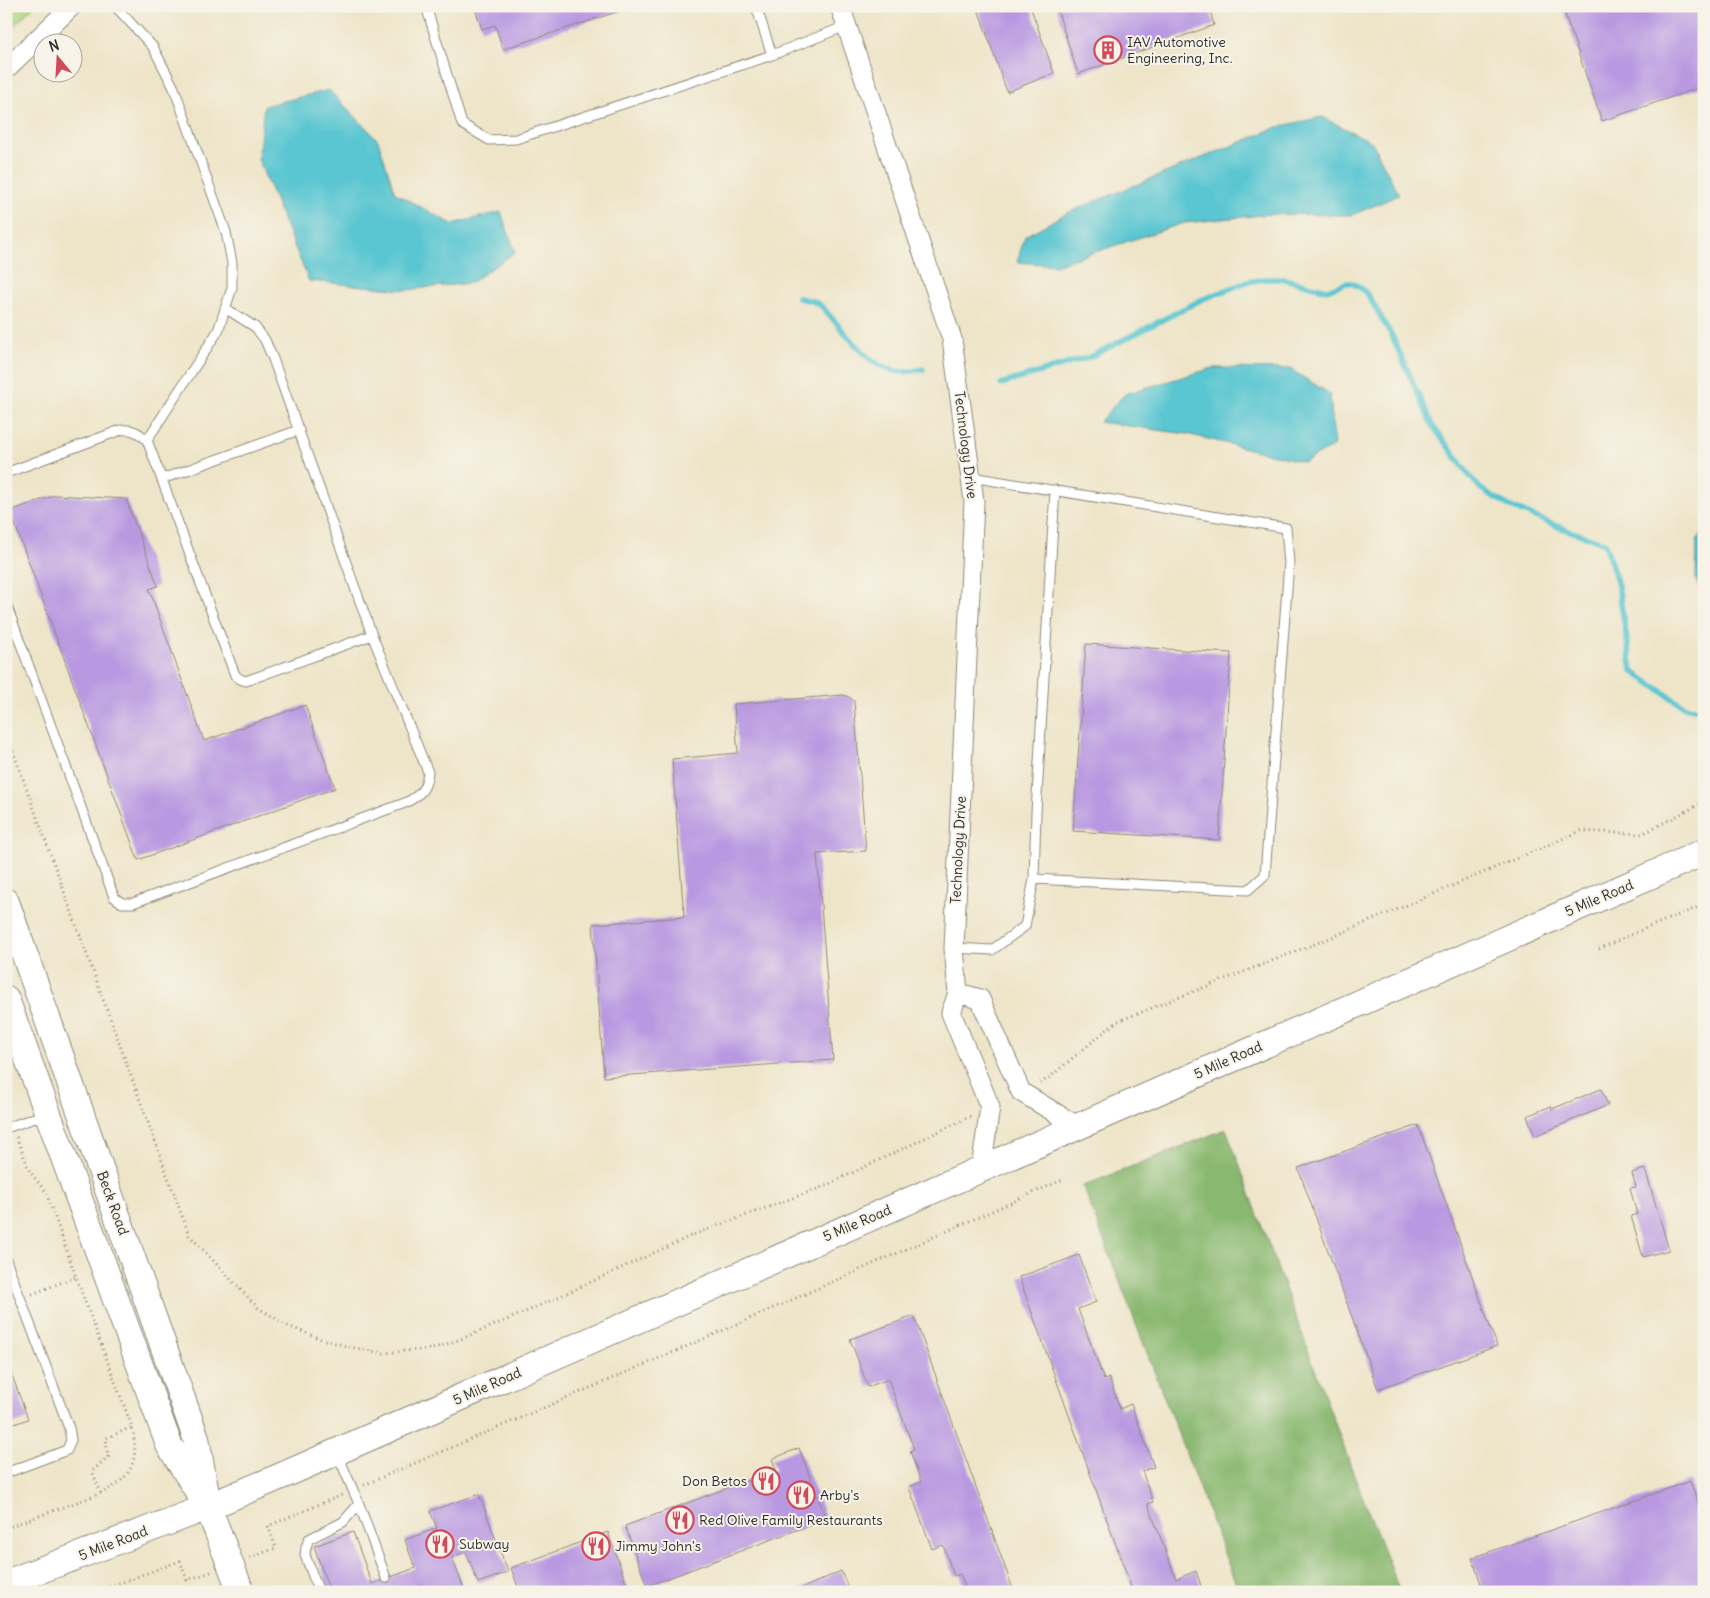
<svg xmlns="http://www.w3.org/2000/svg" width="1710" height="1598" font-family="Delius,sans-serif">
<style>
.green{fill:#acd782;stroke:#6c8156}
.forest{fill:#89b870;stroke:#5a724e}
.water{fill:#5ac6d1;stroke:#42787e}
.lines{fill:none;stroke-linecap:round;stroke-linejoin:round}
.stream{stroke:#5ac6d1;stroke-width:5.5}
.building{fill:#b898e1}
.lane-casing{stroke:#8c887a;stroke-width:11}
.street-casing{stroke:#8c887a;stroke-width:21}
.secondary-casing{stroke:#8c887a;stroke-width:28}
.path{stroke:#8c887a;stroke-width:3;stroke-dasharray:1 4;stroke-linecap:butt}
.lane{stroke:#fff;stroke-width:9}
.street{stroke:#fff;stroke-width:19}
.secondary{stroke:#fff;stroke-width:26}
.labels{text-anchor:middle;stroke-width:4;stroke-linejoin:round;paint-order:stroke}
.poi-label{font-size:14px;fill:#2b2b2b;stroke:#f7f3e8;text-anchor:start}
.street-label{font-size:14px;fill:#2b2b2b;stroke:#f7f3e8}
</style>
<rect width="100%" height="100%" fill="#f7f3e8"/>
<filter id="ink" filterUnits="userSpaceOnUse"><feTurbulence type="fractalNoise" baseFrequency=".02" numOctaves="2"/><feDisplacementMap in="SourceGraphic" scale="10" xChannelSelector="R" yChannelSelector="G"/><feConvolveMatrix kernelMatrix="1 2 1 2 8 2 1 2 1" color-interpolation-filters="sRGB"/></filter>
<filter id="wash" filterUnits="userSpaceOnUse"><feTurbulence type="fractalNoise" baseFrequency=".0096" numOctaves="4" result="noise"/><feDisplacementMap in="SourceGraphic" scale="20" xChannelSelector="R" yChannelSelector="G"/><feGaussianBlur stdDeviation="1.12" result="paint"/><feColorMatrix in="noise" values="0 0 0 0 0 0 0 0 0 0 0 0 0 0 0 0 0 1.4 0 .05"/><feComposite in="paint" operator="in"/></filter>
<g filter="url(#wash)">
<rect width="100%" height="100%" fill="#eee5c9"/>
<path class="green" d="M6,6H34L6,33Z"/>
<path class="forest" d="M1226,1129L1357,1483L1400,1592H1239L1083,1186Z"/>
<path class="water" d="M329,90L378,140L395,193L452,224L501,212L515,252L470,283L406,290L309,281L258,159L264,106Z
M1322,117L1372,142L1399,195L1352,215L1270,214L1184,223L1055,265L1017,262L1025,236L1067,213L1278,127Z
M1213,368L1290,369L1330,394L1334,446L1304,462L1187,434L1099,422L1125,394Z
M1704,531V599L1696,580L1697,540Z"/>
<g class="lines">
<path class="stream" d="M798,298L813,301L820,305C843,327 868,372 904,372C910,372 917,370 923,369
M1001,384L1090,357L1201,300L1247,282L1264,279H1284L1327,290L1346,283H1352L1361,288L1368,295L1391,334L1432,425L1472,479L1481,489L1511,507L1564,529L1605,543L1618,585L1632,671L1685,707L1704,711"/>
</g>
<g id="blocks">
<path class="building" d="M474,6H631L632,7L503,49L495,25L482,29Z
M977,6H1030L1054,73L1007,92Z
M1056,6H1209L1214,25L1078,74Z
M1562,6H1704V86L1602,121Z
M55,495L126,499L158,586L149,589L204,741L305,705L335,788L138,860L10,511Z
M1086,644L1231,653L1219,840L1073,831Z
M843,695L849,697L854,701L866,851L817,854L833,1060L604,1077L593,924L684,917L672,759L738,753L734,704Z
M1601,1089L1608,1105L1535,1136L1527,1116L1551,1106L1552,1109Z
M1418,1125L1497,1346L1378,1389L1298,1168Z
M1645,1169L1669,1250L1643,1257L1631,1216L1637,1214L1630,1188L1636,1187L1632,1173Z
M1079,1255L1096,1302L1078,1309L1104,1380L1109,1378L1120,1409L1131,1404L1154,1467L1142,1471L1153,1502L1148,1504L1176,1579L1196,1571L1203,1592H1133L1019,1277Z
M914,1316L1014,1592H967L960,1574L954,1576L943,1545L932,1549L909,1487L921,1482L910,1451L914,1449L888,1379L868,1387L850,1339Z
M6,1359L28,1419L6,1427Z
M799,1448L826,1519L647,1586L625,1526L776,1470L772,1459Z
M1690,1481L1704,1519V1592H1484L1472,1558Z
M479,1494L508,1572L478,1583L466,1552L452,1557L465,1592H424L422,1585L405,1592H330L314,1546L353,1532L372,1584L415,1568L405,1540L437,1528L430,1511Z
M608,1532L629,1591L520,1592L511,1568Z
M841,1571L850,1592H794Z"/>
</g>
</g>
<g filter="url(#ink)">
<use href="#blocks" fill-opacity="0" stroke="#8c887a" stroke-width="1"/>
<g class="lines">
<g class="lane-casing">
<path id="lane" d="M115,6L153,47L174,88L226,232L232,263V288L218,331L147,440
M426,6L462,124L489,140L516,139L772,55L846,26
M756,6L772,55
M225,308L255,327L265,340L273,359L372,635
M6,473L121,430C133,429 138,432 147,440L235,675L240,679L246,681L372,635L428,772C426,789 421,795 405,803L133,903H122L114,897L6,604
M162,479L299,430
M1034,879L1036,813L1055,490
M954,948L992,950L1025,926L1034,879L1248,890L1265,875L1289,563L1286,528L971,477
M6,1128L46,1114
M6,1260L69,1428L71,1440L67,1450L6,1473
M359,1504L386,1578
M319,1592L305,1555L306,1547L309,1539L343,1522L359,1504L337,1453"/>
</g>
<g class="street-casing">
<path id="street" d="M840,6L952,339L974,501L954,948L958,993
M6,69L72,6
M981,1169L990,1107L951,1013L958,993L980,999L1021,1092L1077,1126"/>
</g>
<g class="secondary-casing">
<path id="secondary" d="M6,902L196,1438L206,1494
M6,999L169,1445L208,1507L241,1592
M6,1583L208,1507L286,1474L1704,852"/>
</g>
<path class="path" d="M6,732L189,1235L257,1307L288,1326L321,1339L350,1347L383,1353L432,1349L461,1339L528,1311L693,1235L825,1186L971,1116
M1599,949L1651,926L1704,905
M1040,1083L1050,1077L1116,1022L1330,938L1581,831L1642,834L1704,802
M32,1294L76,1277
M364,1485L697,1342L1062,1180
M101,1493L92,1471L108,1457L106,1438L132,1427
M6,1528C27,1520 48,1513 69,1505C111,1490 145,1481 132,1427L76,1277L46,1192L30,1172L16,1136
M250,1558L276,1548L268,1526L342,1495
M95,1592L180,1561L187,1580L211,1572"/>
<use href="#lane" class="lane"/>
<use href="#street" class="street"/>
<use href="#secondary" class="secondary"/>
</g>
</g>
<defs>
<g id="building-ring" transform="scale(1.4375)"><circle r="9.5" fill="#f7f3e8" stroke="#d1495b" stroke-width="1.5"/><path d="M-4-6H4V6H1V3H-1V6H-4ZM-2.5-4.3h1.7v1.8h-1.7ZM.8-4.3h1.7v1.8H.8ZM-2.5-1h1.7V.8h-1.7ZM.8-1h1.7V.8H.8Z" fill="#d1495b"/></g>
<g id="restaurant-ring" transform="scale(1.4375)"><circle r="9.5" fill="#f7f3e8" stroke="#d1495b" stroke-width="1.5"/><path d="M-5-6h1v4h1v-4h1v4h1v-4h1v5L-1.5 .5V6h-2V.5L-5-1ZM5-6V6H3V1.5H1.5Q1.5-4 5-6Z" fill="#d1495b"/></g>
</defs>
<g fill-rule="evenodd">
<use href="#building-ring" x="1108" y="50"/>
<use href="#restaurant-ring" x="766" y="1481"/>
<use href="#restaurant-ring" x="801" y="1495"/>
<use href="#restaurant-ring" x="680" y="1520"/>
<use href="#restaurant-ring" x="440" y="1544"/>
<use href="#restaurant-ring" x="596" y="1546"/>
</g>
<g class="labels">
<g class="poi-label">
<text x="1127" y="47">IAV Automotive<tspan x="1127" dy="16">Engineering, Inc.</tspan></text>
<text x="747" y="1486" text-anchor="end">Don Betos</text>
<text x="820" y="1500">Arby's</text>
<text x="699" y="1525">Red Olive Family Restaurants</text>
<text x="459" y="1549">Subway</text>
<text x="615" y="1551">Jimmy John's</text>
</g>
<g class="street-label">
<text transform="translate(966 445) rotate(83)" y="5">Technology Drive</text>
<text transform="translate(958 850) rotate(-87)" y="5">Technology Drive</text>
<text transform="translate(1599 898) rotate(-23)" y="5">5 Mile Road</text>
<text transform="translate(1228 1060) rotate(-24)" y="5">5 Mile Road</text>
<text transform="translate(113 1203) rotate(70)" y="5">Beck Road</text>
<text transform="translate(857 1223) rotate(-23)" y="5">5 Mile Road</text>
<text transform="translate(487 1386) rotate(-24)" y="5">5 Mile Road</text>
<text transform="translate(113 1543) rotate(-21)" y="5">5 Mile Road</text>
</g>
</g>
<rect width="1710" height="1598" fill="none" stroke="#f7f3e8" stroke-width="25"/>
<g transform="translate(58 58) rotate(342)"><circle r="24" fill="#f7f3e8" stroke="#a5a39c"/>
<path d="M0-4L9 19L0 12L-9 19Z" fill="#d1495b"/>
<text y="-8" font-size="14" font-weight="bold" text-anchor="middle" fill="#2b2b2b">N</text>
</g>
</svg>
